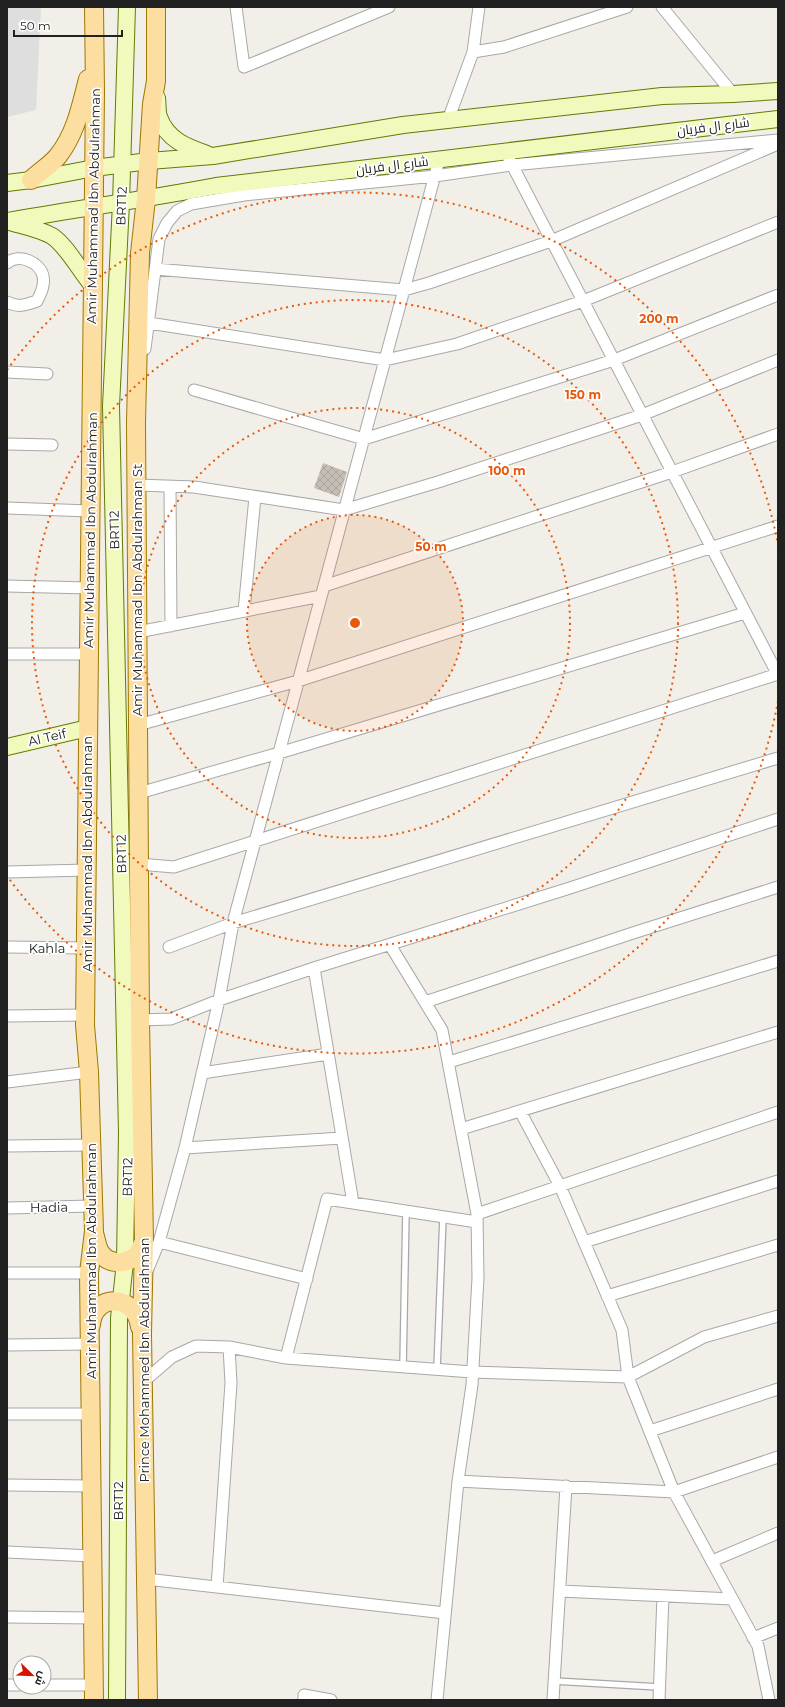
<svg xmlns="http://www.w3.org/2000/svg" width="785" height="1707" font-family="Montserrat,Cairo,sans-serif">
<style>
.residential{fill:#dfdede}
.building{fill:url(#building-cross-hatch)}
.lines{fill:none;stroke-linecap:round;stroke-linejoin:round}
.lane-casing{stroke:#a8a8a8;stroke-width:8}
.street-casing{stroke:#a8a8a8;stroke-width:13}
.secondary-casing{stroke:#627b04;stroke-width:18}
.primary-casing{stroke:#9d7900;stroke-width:20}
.lane{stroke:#fff;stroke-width:5.5}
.street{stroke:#fff;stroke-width:11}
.secondary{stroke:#f1fabc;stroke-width:16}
.primary{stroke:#fcdea1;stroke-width:18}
.ring{fill:none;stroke:#e8590c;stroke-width:2;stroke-dasharray:2 4}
.labels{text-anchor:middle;stroke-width:3.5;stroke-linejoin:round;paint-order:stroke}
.street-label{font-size:13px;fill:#212121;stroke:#fff}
.centre{fill:#e8590c;stroke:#fff;stroke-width:2}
.ring-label{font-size:12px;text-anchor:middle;font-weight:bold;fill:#e8590c;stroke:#fff;stroke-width:3.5;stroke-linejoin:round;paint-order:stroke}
</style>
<defs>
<pattern id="building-cross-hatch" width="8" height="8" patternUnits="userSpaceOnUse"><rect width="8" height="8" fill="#c6beb6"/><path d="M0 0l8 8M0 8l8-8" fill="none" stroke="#aaa39c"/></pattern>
</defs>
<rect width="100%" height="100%" fill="#f1efe7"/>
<path class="residential" d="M7,7H41L36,110L7,117Z"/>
<path class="building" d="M323,463L347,472L339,497L314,488Z"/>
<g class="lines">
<g class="lane-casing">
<path id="lane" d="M403,1367L406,1211
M437,1369L443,1217
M554,1681L659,1687"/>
</g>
<g class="street-casing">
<path id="street" d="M236,7L244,67L389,7
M662,7L733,94
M473,52L504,47L627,7
M448,120L473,52L479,7
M509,159L778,675
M7,263C19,253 40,262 43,276C45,285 41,293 37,301C25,305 19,308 7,302
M155,269L404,290L429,283L551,241L778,144
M149,323L385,360L457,344L583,301L778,222
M145,349L159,239L167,223L177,211L191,204L244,195L435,176L512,165L778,140
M7,372L47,374
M194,390L364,439L614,360L778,295
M7,444L52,445
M137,485L194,487L344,510L438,482L642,415L778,360
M170,487L171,626
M7,508L90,511
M7,586L89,588
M324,586L672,472L778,434
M244,611L255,497
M138,632L321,596
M7,654H89
M138,725L298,681L778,526
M139,793L279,753L745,613
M139,864L174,867L778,674
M7,872L87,870
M390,945L442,1030L477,1214L478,1278L472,1385L458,1481L437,1700
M7,947L86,948
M169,947L233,923L778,758
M314,968L353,1203
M425,1002L636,932L778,887
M7,1016L86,1015
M140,1020L171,1019L219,1000L314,968L570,888L778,819
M449,1062L778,961
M202,1073L328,1054
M7,1082L89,1072
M520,1111L560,1186L622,1330L628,1377L674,1492L758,1646L769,1700
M461,1129L778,1032
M7,1146L92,1145
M185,1148L342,1138
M7,1208L92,1206
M477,1214L778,1112
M159,1242L307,1279
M584,1242L778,1181
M147,1271L159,1242L185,1148L219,1000L233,923L439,160
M7,1273H89
M607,1296L778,1245
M7,1345L90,1344
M286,1358L327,1199L477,1222
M143,1382L172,1357L196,1346L229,1347L286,1358L472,1372L628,1377L704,1337L778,1316
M7,1414H90
M650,1431L778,1389
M458,1481L674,1492L778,1457
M7,1485L91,1486
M7,1552L92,1556
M712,1561L778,1533
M146,1579L445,1613
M217,1587L231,1383L229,1347
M560,1591L732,1599
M7,1617L93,1618
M753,1638L778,1628
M7,1685H20
M44,1685H94
M304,1700V1695L331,1700
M553,1700L566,1486
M659,1700L663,1596"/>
</g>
<g class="secondary-casing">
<path id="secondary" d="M157,98C158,104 157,112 159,117C167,140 187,147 207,154
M7,183L31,180L94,168L149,161L213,156L403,125L662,96L733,94L778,91
M7,221C77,209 147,199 216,186L778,119
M10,222C24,226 40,229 52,236C67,246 80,271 92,285
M7,747L88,728
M117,1700L119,1318L125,1262L127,1133L111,406L121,203L127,7"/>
</g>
<g class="primary-casing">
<path id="primary" d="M94,7L95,92L85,1025L89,1072L94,1231L89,1273L94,1700
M31,180C39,172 51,165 58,156C76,133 81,106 88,79
M94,1233C96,1239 97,1247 100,1252C108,1265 126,1265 137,1255C140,1252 142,1245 144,1241
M91,1325C93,1293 136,1293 140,1327
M148,1700L142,1334L144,1241L140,1020L136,423L140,253L146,199L152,104L156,81V7"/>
</g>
<use href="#lane" class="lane"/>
<use href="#street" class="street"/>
<use href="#secondary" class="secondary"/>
<use href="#primary" class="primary"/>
</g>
<circle cx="355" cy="623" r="108" fill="#e8590c" fill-opacity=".12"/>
<g class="ring">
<circle cx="355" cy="623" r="108"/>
<circle cx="355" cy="623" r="215"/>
<circle cx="355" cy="623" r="323"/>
<path d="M778 701A430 430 0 0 1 7 876M7 370A430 430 0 0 1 778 545"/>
</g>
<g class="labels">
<g class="street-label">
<text transform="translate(713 126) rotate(-7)" y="5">شارع ال فريان</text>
<text transform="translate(392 165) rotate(-7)" y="5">شارع ال فريان</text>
<text transform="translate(93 206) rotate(-89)" y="5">Amir Muhammad Ibn Abdulrahman</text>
<text transform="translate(121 206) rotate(-88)" y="5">BRT12</text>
<text transform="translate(90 530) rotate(-89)" y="5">Amir Muhammad Ibn Abdulrahman</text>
<text transform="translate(114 530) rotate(-91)" y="5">BRT12</text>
<text transform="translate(137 590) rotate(-90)" y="5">Amir Muhammad Ibn Abdulrahman St</text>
<text transform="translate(47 737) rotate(-13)" y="5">Al Teif</text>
<text transform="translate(87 854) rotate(-90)" y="5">Amir Muhammad Ibn Abdulrahman</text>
<text transform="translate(121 854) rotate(-91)" y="5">BRT12</text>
<text x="47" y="953">Kahla</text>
<text transform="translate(127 1177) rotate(-89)" y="5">BRT12</text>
<text transform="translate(49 1207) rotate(-1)" y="5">Hadia</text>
<text transform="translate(91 1261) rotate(-90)" y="5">Amir Muhammad Ibn Abdulrahman</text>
<text transform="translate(144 1360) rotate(-90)" y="5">Prince Mohammed Ibn Abdulrahman</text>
<text transform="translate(118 1501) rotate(-90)" y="5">BRT12</text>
</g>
</g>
<circle cx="355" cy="623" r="6" class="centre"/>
<g class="ring-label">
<text x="659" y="323">200 m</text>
<text x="583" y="399">150 m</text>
<text x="507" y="475">100 m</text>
<text x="431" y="551">50 m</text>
</g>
<rect width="785" height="1707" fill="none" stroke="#212121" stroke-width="16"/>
<g transform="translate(32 1675) rotate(113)"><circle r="19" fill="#ffffff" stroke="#a6a6a6"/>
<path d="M0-3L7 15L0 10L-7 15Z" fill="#d11500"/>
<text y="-6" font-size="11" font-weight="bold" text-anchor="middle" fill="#212121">ش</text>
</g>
<path d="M14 30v6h108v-6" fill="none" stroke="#212121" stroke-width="2"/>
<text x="20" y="30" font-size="12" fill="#212121" stroke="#ffffff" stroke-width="3" paint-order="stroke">50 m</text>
</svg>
